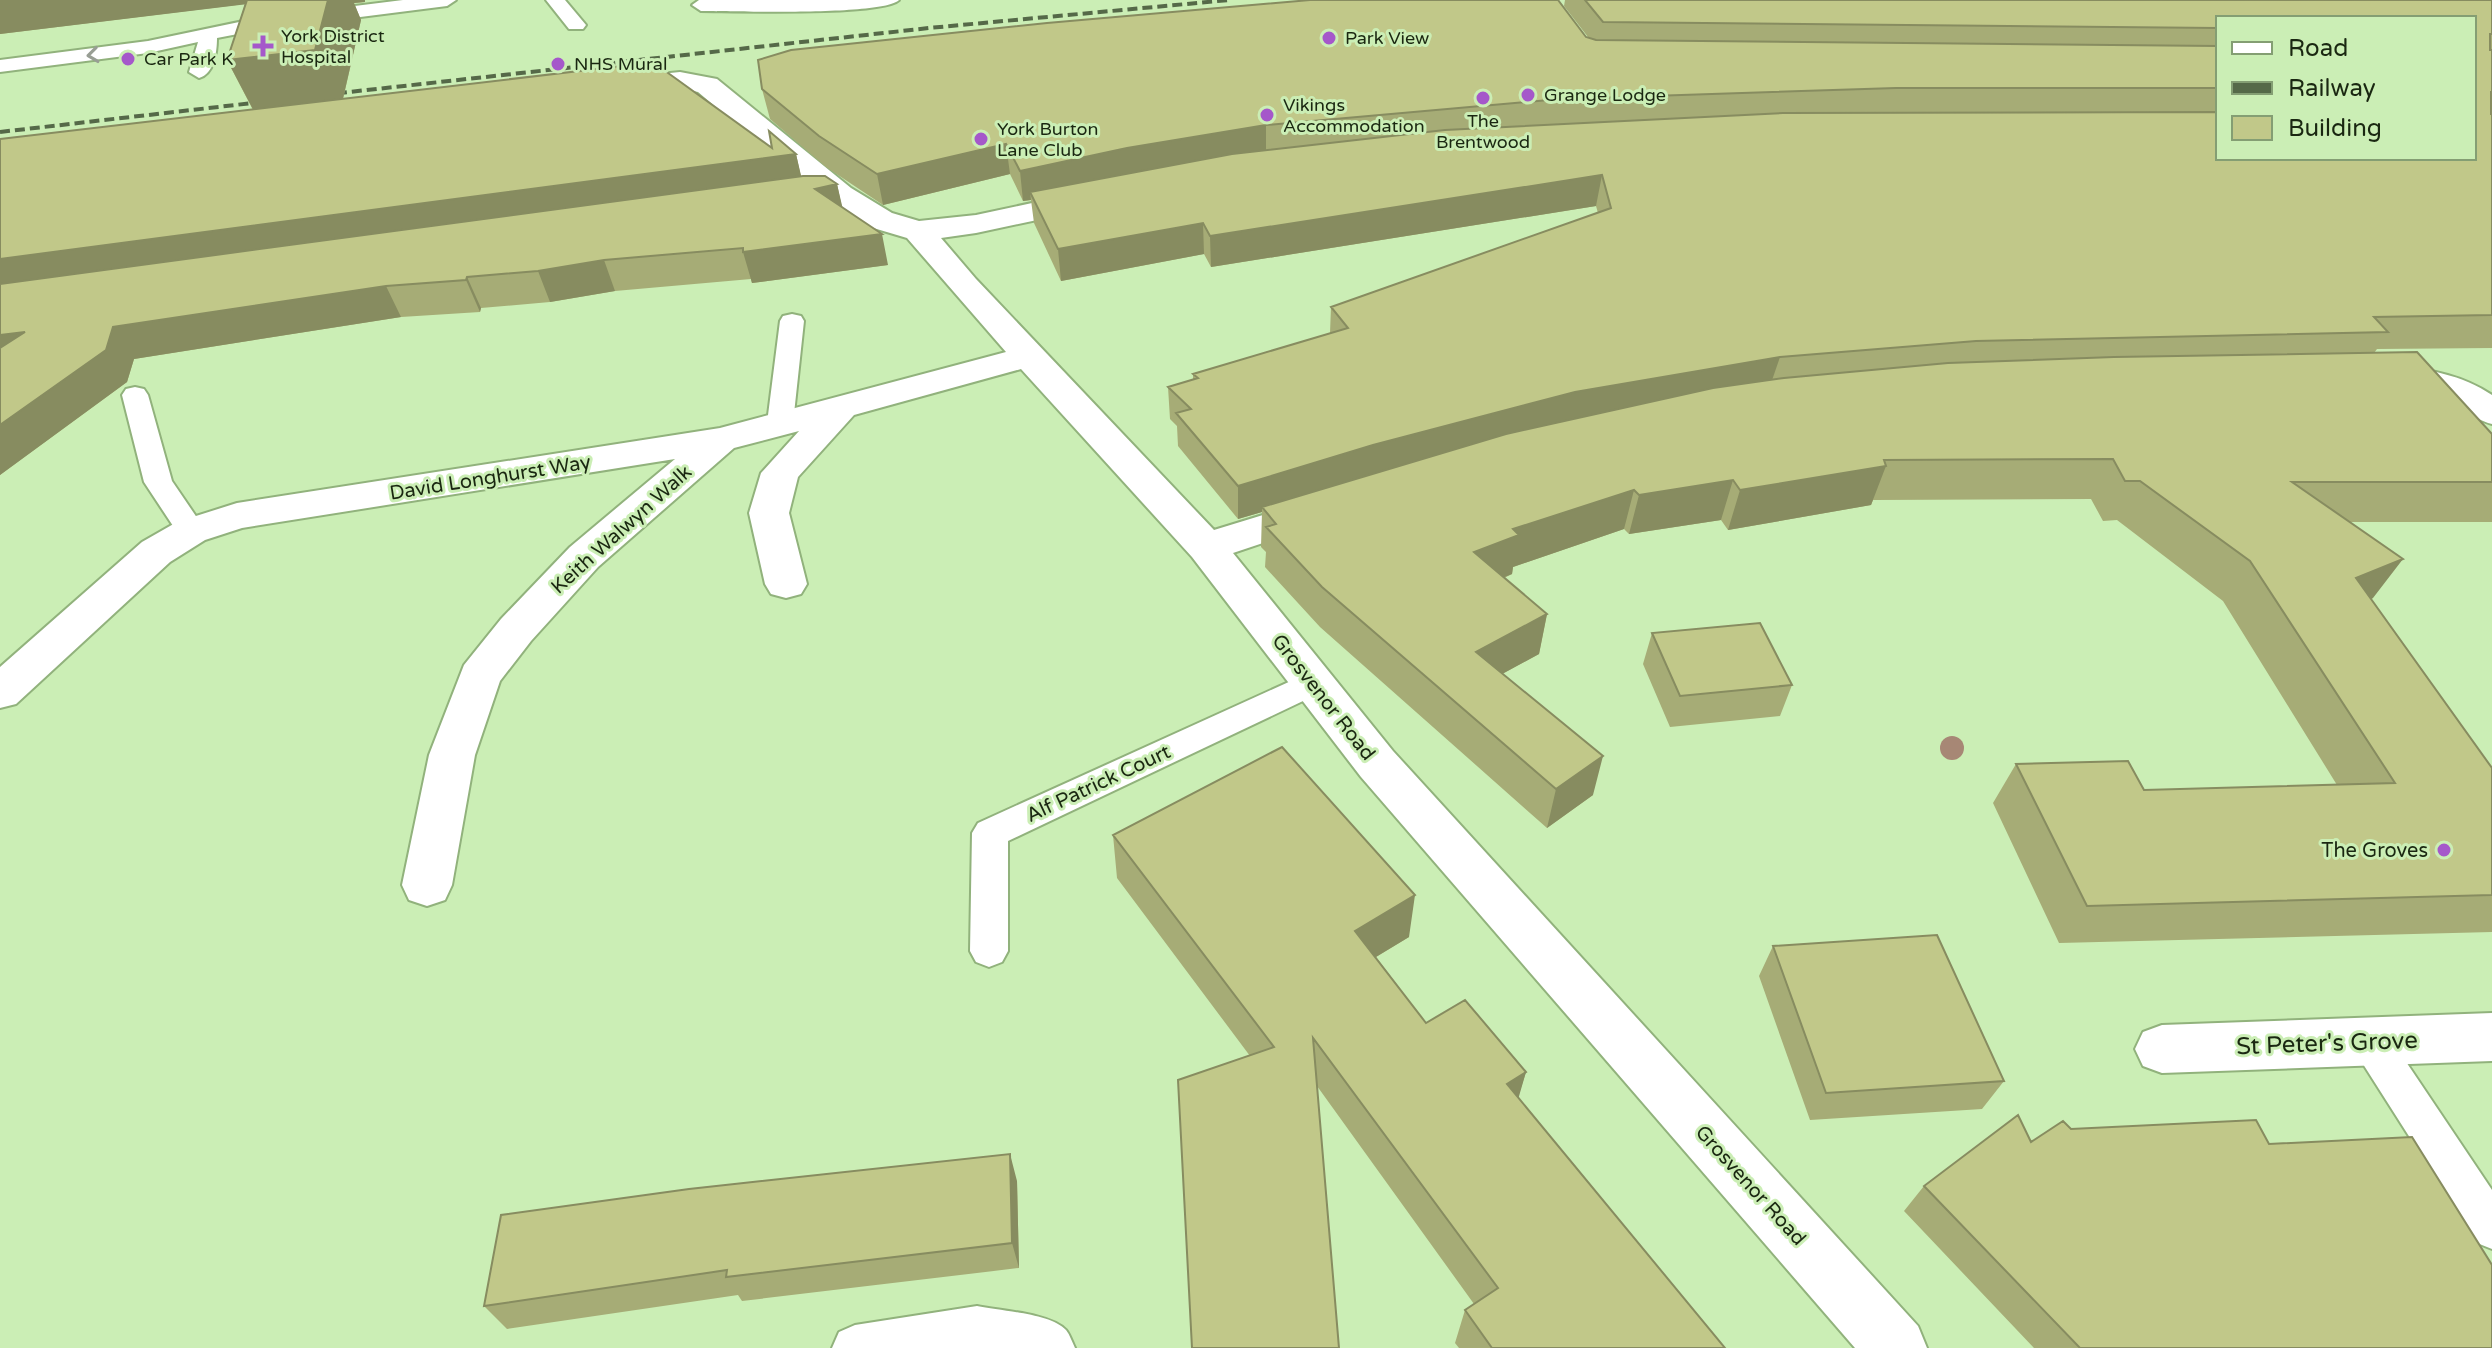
<svg xmlns="http://www.w3.org/2000/svg" width="2492" height="1348" font-family="'Varela Round',sans-serif">
<style>
.lines{fill:none;stroke-linecap:round;stroke-linejoin:round}
.service-casing{stroke:#91b27c;stroke-width:4}
.minor-casing{stroke:#91b27c;stroke-width:4}
.service{fill:#fff;fill-rule:evenodd}
.minor{fill:#fff;fill-rule:evenodd}
.rail{stroke:#556948;stroke-width:4;stroke-dasharray:10 5;stroke-linecap:butt}
.tree{fill:#a78775}
.wall{fill:#a6ac76;fill-rule:evenodd}
.shaded-wall{fill:#878c60}
.building{fill:#c1c889;stroke:#878c60;stroke-width:2}
.oneway{stroke:#989e94}
.poi-dot{fill:#a558ca;stroke:#cbeeb5;stroke-width:3}
.labels{text-anchor:middle;stroke-width:6;stroke-linejoin:round;paint-order:stroke}
.far-poi-label{font-size:18px;fill:#1a2711;stroke:#cbeeb5;text-anchor:start}
.street-label{font-size:20px;fill:#1a2711;stroke:#cbeeb5}
.poi-label{font-size:20px;fill:#1a2711;stroke:#cbeeb5;text-anchor:end}
.near-street-label{font-size:24px;fill:#1a2711;stroke:#cbeeb5}
</style>
<rect width="100%" height="100%" fill="#cbeeb5"/>
<g class="lines">
<g class="service-casing">
<path id="service" d="M403,0H456L447,6L258,30L217,38C217,52 214,74 199,78L189,72L198,42L148,53L0,72V60L148,41L258,18Z
M546,0H565L586,25L583,29H569Z
M699,0H899C883,16 732,11 701,11L692,5Z
M792,314L801,316L804,321L793,423L790,429L780,431L770,429L767,423L780,321L783,316Z
M135,387L144,389L148,395L172,481L206,531L201,538L191,541L181,538L144,482L122,395L126,389Z
M1313,671L1324,675L1329,683L1324,691L1008,841V951L1002,962L989,967L976,962L970,951L972,833L978,823Z
M2370,1023L2384,1029L2492,1190V1249L2477,1243L2356,1053L2350,1041L2356,1029Z
M977,1306C1000,1311 1050,1313 1066,1330C1070,1335 1072,1342 1075,1348H832L839,1332L855,1325Z"/>
</g>
<g class="minor-casing">
<path id="minor" d="M680,72L717,79L851,188L892,213L919,221L976,215L1092,190L1103,192L1107,199L1103,206L976,233L941,238L976,279L1214,530L1318,498L1332,502L1338,511L1332,520L1233,553L1393,751L1918,1326L1927,1348H1855L1361,777L1192,557L1021,369L854,415L798,477L789,513L807,584L801,594L786,598L771,594L765,584L749,513L761,473L799,431L734,448L598,567L531,641L500,681L475,755L452,885L445,900L427,906L409,900L402,885L429,755L464,665L501,619L570,547L675,459L242,528L205,540L170,562L16,704L0,708V667L142,542L177,522L237,503L720,428L1006,352L907,238L870,227L829,202L698,92L680,88L619,94L609,92L605,86L609,80L619,78Z
M2392,367C2427,368 2462,375 2492,395V424C2471,419 2457,402 2436,394C2418,387 2398,390 2379,386L2374,378L2379,370Z
M2492,1013V1061L2162,1073L2143,1066L2135,1049L2143,1032L2162,1025Z"/>
</g>
<use href="#service" class="service"/>
<use href="#minor" class="minor"/>
<path class="rail" d="M322,95L929,28L1229,0
M0,132L270,101"/>
</g>
<circle class="tree" cx="1952" cy="748" r="12"/>
<path class="wall" d="M0,0L365,2L354,3L361,20L343,99L772,148L796,154L801,177L837,184L842,208L888,265L752,283L751,279L615,291L550,302L481,308L480,312L401,317L134,359L127,382L0,475V139L253,110L227,60L245,4L0,34Z
M1565,0H2492V348L2377,349L2374,353L2492,434V522H2350L2373,598L2371,599L2492,768V932L2059,943L1993,803L2016,764L2144,790L2337,785L2223,601L2117,520L2103,521L2091,499L1873,500L1871,505L1728,530L1721,520L1629,534L1624,529L1513,567L1512,574L1504,578L1547,614L1539,654L1502,674L1593,795L1547,828L1320,627L1265,567L1266,552L1261,547L1262,512L1238,519L1178,446L1177,426L1170,419L1168,387L1193,380V374L1330,333L1331,307L1598,213L1596,206L1211,267L1204,254L1061,281L1034,223L1031,200L1023,201L1010,174L883,205L826,167L770,119L762,89L1588,37L1564,6ZM2218,18H2474L2218,158Z
M1652,633L1792,685L1780,716L1670,727L1643,664Z
M1113,835L1409,937L1376,957L1426,1023L1526,1072L1518,1097L1725,1348H1459L1455,1343L1465,1310L1474,1304L1317,1086L1250,1056L1117,878Z
M1773,946L2004,1081L1982,1109L1810,1120L1759,976Z
M2071,1129L2269,1144L2492,1348H2034L1904,1211L1924,1186L2031,1142Z
M1017,1181L1019,1268L742,1301L738,1295L507,1329L484,1306Z"/>
<path class="shaded-wall" d="M0,0H365V2L354,3L361,20L341,107L257,117L227,60L281,0L0,34Z
M1266,125V155L1030,192L1031,200L1023,201L1020,171L1127,148Z
M1006,144L1010,174L883,205L877,174Z
M796,154L803,184L0,293V259Z
M1602,175L1596,206L1211,267L1210,236Z
M837,184L844,214L815,189Z
M1203,223L1204,254L1061,281L1058,249Z
M882,234L888,265L752,283L743,252Z
M604,260L615,291L550,302L538,271Z
M467,277L481,308L480,312L466,280Z
M386,286L401,317L134,359L127,382L0,475V425L113,327Z
M25,332L0,371V335Z
M1780,357L1769,389L1262,507V512L1238,519V486L1373,445L1575,392Z
M1886,466L1871,505L1728,530L1740,490Z
M1733,480L1721,520L1629,534L1639,495Z
M1634,490L1624,529L1513,567L1512,574L1468,592L1474,552L1513,529Z
M2403,559L2373,598L2326,618L2356,578Z
M1547,614L1539,654L1469,692L1476,652Z
M1603,756L1593,795L1547,828L1556,789Z
M1415,895L1409,937L1351,972L1355,931Z
M1526,1072L1515,1110L1507,1084Z
M1010,1154L1017,1181L1019,1268L1012,1243Z"/>
<path class="building" d="M247,0H328L315,50L227,60Z
M1310,0H1558L1586,37L1596,40L2218,46V88H1896L1560,99L1266,125L1127,148L1020,171L1006,144L877,174L819,136L762,89L758,60L791,50L1047,23Z
M1585,0H2492V34H2490V50H2492V92H2491V114H2492V315L2374,317L2388,332L1976,341L1780,357L1575,392L1373,445L1238,486L1176,413L1191,409L1168,387L1198,378L1193,374L1348,328L1331,307L1611,208L1602,175L1210,236L1203,223L1058,249L1030,192L1232,154L1445,130L1783,113L2218,112V158H2474V18H2218V28L1603,22Z
M657,65L772,148L769,131L796,154L0,259V139L622,66Z
M803,176H825L837,184L815,189L882,234L743,252V248L604,260L538,271L467,277L466,280L386,286L113,327L106,350L0,425V348L25,332L0,335V284Z
M2417,352L2492,434V482H2292L2403,559L2356,578L2492,768V895L2087,906L2016,764L2128,761L2144,790L2395,783L2250,561L2140,481H2125L2113,459L1884,460L1886,466L1740,490L1733,480L1639,495L1634,490L1513,529L1519,535L1474,552L1547,614L1476,652L1603,756L1556,789L1322,587L1266,527L1276,524L1262,507L1506,434L1713,388L1784,378L1948,363L2114,357Z
M1760,623L1792,685L1680,696L1652,633Z
M1282,747L1415,895L1355,931L1426,1023L1465,1000L1526,1072L1507,1084L1725,1348H1492L1465,1310L1498,1288L1313,1038L1339,1348H1192L1178,1080L1274,1047L1113,835Z
M1937,935L2004,1081L1826,1093L1773,946Z
M2018,1115L2031,1142L2063,1121L2071,1129L2256,1120L2269,1144L2412,1137L2492,1265V1348H2080L1924,1186Z
M1010,1154L1012,1243L726,1277L727,1270L484,1306L501,1215L689,1189Z"/>
<defs><path id="oneway-chevron" d="M-2-3.5L2.5 0L-2 3.5" fill="none" stroke-width="1.6" stroke-linecap="round" stroke-linejoin="round" transform="scale(2)"/></defs>
<use class="oneway" href="#oneway-chevron" transform="translate(93 55) rotate(173)"/>
<g class="poi-dot">
<circle cx="1329" cy="38" r="8"/>
<path d="M259 34h8v8h8v8h-8v8h-8v-8h-8v-8h8z"/>
<circle cx="128" cy="59" r="8"/>
<circle cx="558" cy="64" r="8"/>
<circle cx="1528" cy="95" r="8"/>
<circle cx="1483" cy="98" r="8"/>
<circle cx="1267" cy="115" r="8"/>
<circle cx="981" cy="139" r="8"/>
<circle cx="2444" cy="850" r="8"/>
</g>
<g class="labels">
<g class="far-poi-label">
<text x="281" y="42">York District<tspan x="281" dy="21">Hospital</tspan></text>
<text x="1345" y="44">Park View</text>
<text x="144" y="65">Car Park K</text>
<text x="574" y="70">NHS Mural</text>
<text x="1544" y="101">Grange Lodge</text>
<text x="1283" y="111">Vikings<tspan x="1283" dy="21">Accommodation</tspan></text>
<text x="1483" y="127" text-anchor="middle">The<tspan x="1483" dy="21">Brentwood</tspan></text>
<text x="997" y="135">York Burton<tspan x="997" dy="21">Lane Club</tspan></text>
</g>
<g class="street-label">
<text transform="translate(490 477) rotate(-9)" y="7">David Longhurst Way</text>
<text transform="translate(621 529) rotate(-42)" y="7">Keith Walwyn Walk</text>
<text transform="translate(1324 697) rotate(52)" y="7">Grosvenor Road</text>
<text transform="translate(1098 783) rotate(-25)" y="7">Alf Patrick Court</text>
<text transform="translate(1751 1185) rotate(48)" y="7">Grosvenor Road</text>
</g>
<g class="poi-label">
<text x="2428" y="857">The Groves</text>
</g>
<g class="near-street-label">
<text transform="translate(2327 1043) rotate(-2)" y="8">St Peter's Grove</text>
</g>
</g>
<rect x="2216" y="16" width="260" height="144" fill="#cbeeb5" stroke="#849e73" stroke-width="2"/>
<rect x="2232" y="42" width="40" height="12" fill="#ffffff" stroke="#849e73" stroke-width="2"/>
<text x="2288" y="56" font-size="24" fill="#1a2711">Road</text>
<rect x="2232" y="82" width="40" height="12" fill="#556948" stroke="#849e73" stroke-width="2"/>
<text x="2288" y="96" font-size="24" fill="#1a2711">Railway</text>
<rect x="2232" y="116" width="40" height="24" fill="#c1c889" stroke="#849e73" stroke-width="2"/>
<text x="2288" y="136" font-size="24" fill="#1a2711">Building</text>
</svg>
